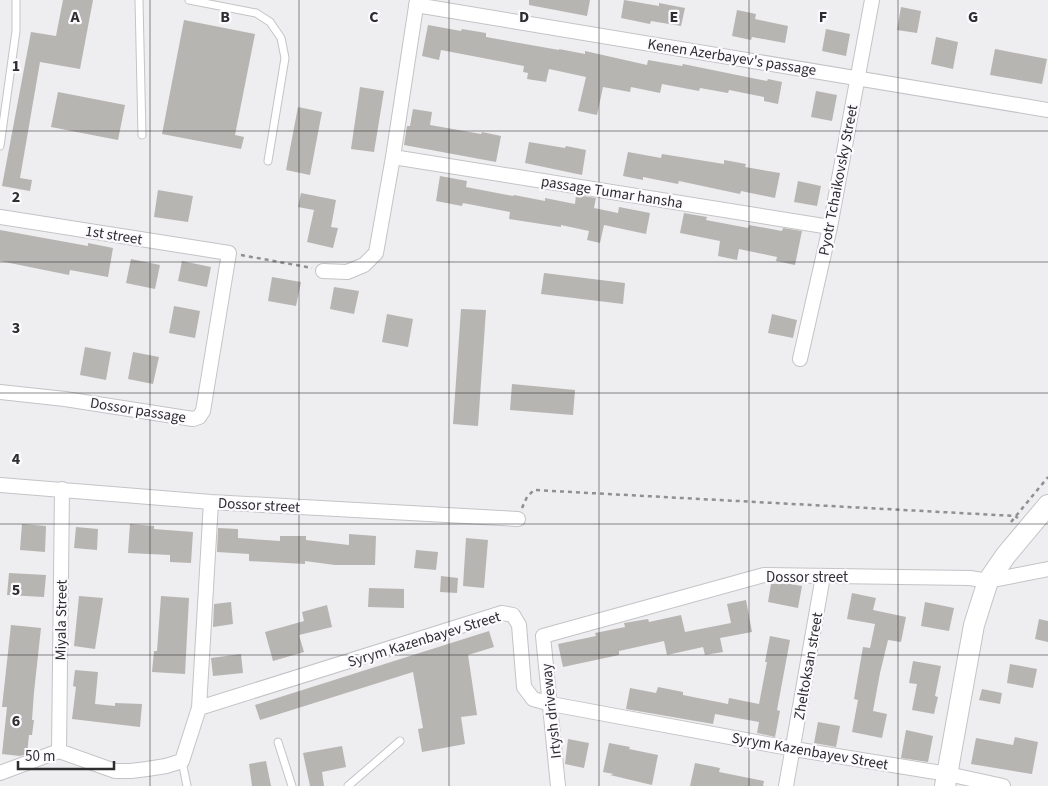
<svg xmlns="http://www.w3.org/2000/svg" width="1048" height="786" font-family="'Source Sans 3',sans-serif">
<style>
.building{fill:#b7b5b2}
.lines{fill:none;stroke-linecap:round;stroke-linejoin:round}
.lane-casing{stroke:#c4c3c6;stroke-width:9}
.street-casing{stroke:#c4c3c6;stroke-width:16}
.secondary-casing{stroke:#c4c3c6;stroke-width:22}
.path{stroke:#909092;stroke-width:2.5;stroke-dasharray:4 4;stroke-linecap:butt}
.lane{stroke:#fff;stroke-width:7}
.street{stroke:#fff;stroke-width:14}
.secondary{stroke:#fff;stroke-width:20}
.grid{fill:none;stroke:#2e2e2f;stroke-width:1;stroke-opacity:0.55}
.labels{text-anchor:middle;stroke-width:4.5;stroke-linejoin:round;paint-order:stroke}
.street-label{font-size:15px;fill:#2e2e2f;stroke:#fcfafe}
.grid-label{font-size:16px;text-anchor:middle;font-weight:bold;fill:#2e2e2f;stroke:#fcfafe;stroke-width:4.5;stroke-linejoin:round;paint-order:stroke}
</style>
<rect width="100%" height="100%" fill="#eeedf0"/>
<path class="building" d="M63,0H93L80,69L40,62L20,178L32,180L30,191L2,186L31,32L56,36Z
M529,0H590L587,16L529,5Z
M624,0L659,6V3L685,8L681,26L651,21L650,24L621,18Z
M901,7L921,11L917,33L897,30Z
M737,10L756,14L755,19L788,26L785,43L752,37L751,40L732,36Z
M184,20L255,34L235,135L244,137L241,149L162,134Z
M428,25L461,31L462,29L486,33V37L559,50V49L585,54V51L647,65L648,60L682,66L683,64L767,81L768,79L782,82L778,104L764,101V97L729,90L728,93L700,88L699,91L662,84L660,93L631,87L630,92L603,87L597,115L578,111L586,77L549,69L546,82L527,79L528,73L523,72L524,66L441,50L439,60L422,56Z
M826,29L850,34L846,56L822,51Z
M936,37L958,42L953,69L931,64Z
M995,49L1047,59L1042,84L990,75Z
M360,87L384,91L374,152L351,149Z
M816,91L837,95L832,121L811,117Z
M58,92L125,105L118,140L51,127Z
M298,107L322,112L310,175L286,170Z
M413,109L432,112L430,125L481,134L482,132L501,136L496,162L404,145L407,126H410Z
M529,142L565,148L566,146L586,150L582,175L525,163Z
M628,152L661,158L662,154L724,164V160L746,164L745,167L780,173L775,198L741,191L740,194L679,181L678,184L643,177V180L623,176Z
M440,176L467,181L466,187L513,196L514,195L545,201V198L575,204L576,195L596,198L594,208L618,213L619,207L650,213L646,234L604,225L600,243L587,240L589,231L561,225V227L509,219L510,212L463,203L462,206L436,201Z
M798,181L821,186L817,206L794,202Z
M158,190L193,196L188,222L154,217Z
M301,193L336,200L331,227L338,228L333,248L307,242L314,210L298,207Z
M684,213L707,217L706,220L748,228L749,225L782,231L783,228L802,231L795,265L776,261L777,257L739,249L737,260L718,256L720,241L680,233Z
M0,230L88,246V243L113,248L108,277L70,270L69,275L0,261Z
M131,259L160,265L155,289L126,283Z
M182,261L211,267L207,287L178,281Z
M544,273L625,283L623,304L541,294Z
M272,277L301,282L296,306L268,301Z
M334,287L359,291L354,314L330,309Z
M174,306L200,311L195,338L169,333Z
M461,309L486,310L478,426L453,424Z
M387,314L413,319L408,347L382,342Z
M772,314L797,320L793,338L768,333Z
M85,347L111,352L106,380L80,375Z
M133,352L159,357L153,384L128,379Z
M512,384L575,390L573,415L510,410Z
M22,524L46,526L45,552L20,550Z
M130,524L154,526V529L193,532L191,563L170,562V555L128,553Z
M76,527L98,529L97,550L74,548Z
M218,528L238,529V538L280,541V536H306V540L349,545V534L376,536L375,565H335L305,561V564L249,561V554L217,552Z
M466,538L488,540L484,588L463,586Z
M416,550L438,552L436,570L414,568Z
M9,573L46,575L44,597L7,595Z
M441,576L458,578L457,593L440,592Z
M771,584H790L802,586L798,608L768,602Z
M369,588L404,589V608L368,607Z
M852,593L876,598L873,610L906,617L901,642L888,640L880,673L873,711L887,714L882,738L852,732L858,700L854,699L863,647L870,648L875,624L847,619Z
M79,596L103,598L95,649L74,646Z
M161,596L189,598L185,674L152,672L154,651H157Z
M746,600L752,632L720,638L723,652L705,655L703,647L667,655L664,641L619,651V655L563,667L558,644L596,636L595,633L625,627L624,623L648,619L649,622L681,615L685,632L731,623L727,604Z
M231,602L233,624L213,627L214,604Z
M925,602L954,608L949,631L921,626Z
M327,605L332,627L299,635L304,652L273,661L265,632L304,621L302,612Z
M1039,619L1048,621V642L1035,639Z
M11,625L41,628L34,692L32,720H34L32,735H29L27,754L20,756L2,754L7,707H2Z
M489,631L494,647L468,655L477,715L461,717L465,744L422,752L418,729L423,728L413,672L260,720L255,705Z
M770,636L790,640L777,710L780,711L775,737L757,733L759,722L715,714L713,724L626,709L630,688L656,693L658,687L683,692V695L728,704L729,698L759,704L767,662H765Z
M241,654L243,673L213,676L211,658Z
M913,661L941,666L935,696L938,697L934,714L912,710L917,684L909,683Z
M1010,664L1037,669L1033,688L1007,683Z
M75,670L98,672L95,704L115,706V703L142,704L140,727L72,719L76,687L73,686Z
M982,689L1002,693L1000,704L979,700Z
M818,722L840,726L836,747L814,743Z
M906,730L933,736L928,762L901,758Z
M1015,737L1038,742L1032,774L971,764L976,738L1013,745Z
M568,739L589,743L584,768L565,764Z
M609,743L630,747L629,749L658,755L652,785L610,775L614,774L603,772Z
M342,746L346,767L322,772L324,786H310L303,753Z
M266,761L271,786H252L249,764Z
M695,763L720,768L719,772L764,781L763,786H690Z"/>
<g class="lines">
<g class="lane-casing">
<path id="lane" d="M139,0L142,135
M189,0L256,13L270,22L281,38L285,58L268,161
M0,146L16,31V0
M278,742L292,786
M182,761L187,786
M348,786L400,741"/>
</g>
<g class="street-casing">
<path id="street" d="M416,5L1048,110
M393,157L830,227
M0,217L229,253L203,411L199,417L193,419L65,399L0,392
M323,271L347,272L364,265L376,253L393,157L417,0
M800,359L830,227L872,0
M0,485L211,502L518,519
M199,708L502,613L513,615L519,625L524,687L533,699L551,704L794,749L948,774L1003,786
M59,751L62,489
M0,773L59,751L115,771H131L147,769L166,766L182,761L199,708L211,502
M558,786L543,636L764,575L970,578L988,581L1048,569
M786,786L823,576"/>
</g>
<g class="secondary-casing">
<path id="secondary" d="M945,786L974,625L988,581L1006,555L1048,505"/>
</g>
<path class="path" d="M241,255L312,268
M522,508L527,497L534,490L1015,516L1018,518
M1011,522L1048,477"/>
<use href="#lane" class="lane"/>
<use href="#street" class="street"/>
<use href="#secondary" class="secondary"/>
</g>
<path class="grid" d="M150,0V786M299,0V786M449,0V786M599,0V786M749,0V786M898,0V786M0,131H1048M0,262H1048M0,393H1048M0,524H1048M0,655H1048"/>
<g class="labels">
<g class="street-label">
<text transform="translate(732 57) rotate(9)" y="5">Kenen Azerbayev's passage</text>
<text transform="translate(838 180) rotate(-79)" y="5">Pyotr Tchaikovsky Street</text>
<text transform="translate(612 192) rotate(9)" y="5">passage Tumar hansha</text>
<text transform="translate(114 235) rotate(9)" y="5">1st street</text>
<text transform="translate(138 410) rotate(9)" y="5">Dossor passage</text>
<text transform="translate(259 505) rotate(3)" y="5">Dossor street</text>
<text x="807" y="582">Dossor street</text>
<text transform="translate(61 620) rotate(-89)" y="5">Miyala Street</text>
<text transform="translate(424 639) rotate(-17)" y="5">Syrym Kazenbayev Street</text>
<text transform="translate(808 666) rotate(-80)" y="5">Zheltoksan street</text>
<text transform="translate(551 711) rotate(-96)" y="5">Irtysh driveway</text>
<text transform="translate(810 751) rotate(10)" y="5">Syrym Kazenbayev Street</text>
</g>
</g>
<g class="grid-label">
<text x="75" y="22">A</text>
<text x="225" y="22">B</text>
<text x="374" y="22">C</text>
<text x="524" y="22">D</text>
<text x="674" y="22">E</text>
<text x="823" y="22">F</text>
<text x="973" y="22">G</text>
<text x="16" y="71">1</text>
<text x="16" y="202">2</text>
<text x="16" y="333">3</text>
<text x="16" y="464">4</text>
<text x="16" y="595">5</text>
<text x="16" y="726">6</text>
</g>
<path d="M18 761v8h96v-8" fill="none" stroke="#2e2e2f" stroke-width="2.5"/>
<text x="25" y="761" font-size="15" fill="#2e2e2f" stroke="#fcfafe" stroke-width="4" paint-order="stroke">50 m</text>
</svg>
